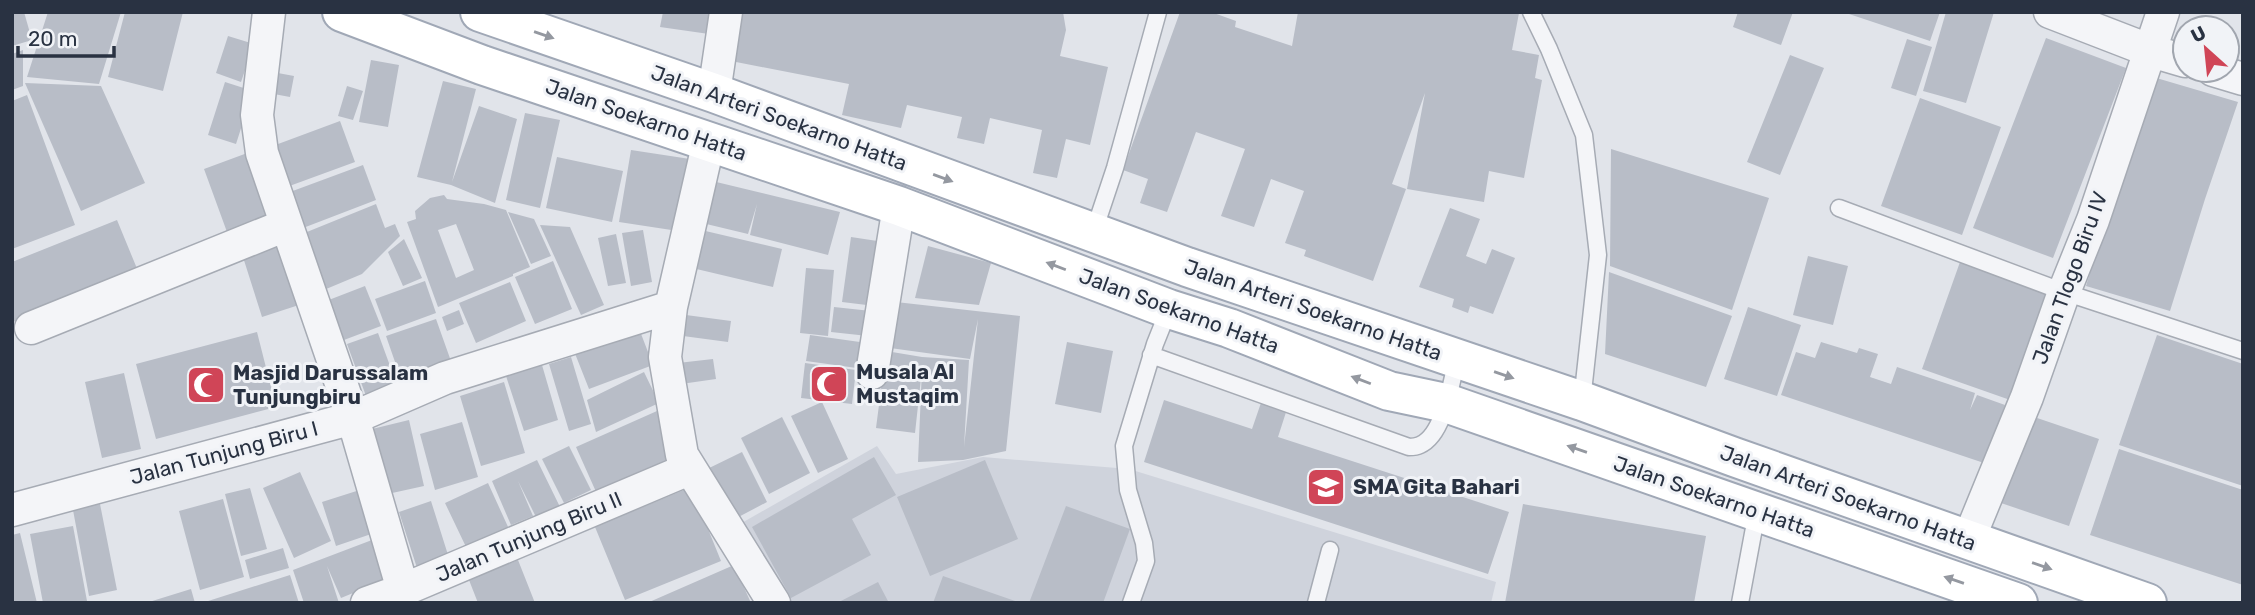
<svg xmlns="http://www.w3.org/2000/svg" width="2255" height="615" font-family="Rubik,sans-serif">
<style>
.built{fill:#cfd3dc}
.building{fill:#b8bdc7;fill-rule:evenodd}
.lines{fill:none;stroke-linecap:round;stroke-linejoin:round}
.service-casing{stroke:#a6abb4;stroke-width:19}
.minor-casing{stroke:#a6abb4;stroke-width:35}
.primary-casing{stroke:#a0a8b6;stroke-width:42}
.service{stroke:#f4f5f8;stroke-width:16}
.minor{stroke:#f4f5f8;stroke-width:32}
.primary{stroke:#fff;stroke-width:38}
.oneway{fill:#9498a0}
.labels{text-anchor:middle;stroke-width:6;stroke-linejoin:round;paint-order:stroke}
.street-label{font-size:21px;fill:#293242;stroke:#f1f3f7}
.poi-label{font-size:21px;font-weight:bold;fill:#293242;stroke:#f1f3f7;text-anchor:start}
</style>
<rect width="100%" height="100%" fill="#e1e4ea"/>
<path class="built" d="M877,446L896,474L983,457L1129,469L1496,582L1491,603H777L733,528Z"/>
<path class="building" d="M12,12H24L32,40L12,46Z
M48,12H121L99,84L27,77Z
M125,12H183L163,91L108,77Z
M663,12H712L709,34L660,27Z
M737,12H1063L1066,30L1060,56L1108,67L1090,145L1066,139L1057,178L1033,173L1042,130L990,118L984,144L957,138L962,117L907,105L901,128L842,115L849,84L731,61Z
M1180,12H1211L1236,21L1235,27L1292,46L1298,12L1519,13L1512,50L1539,55L1535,78L1542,80L1524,178L1489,171L1484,202L1407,189L1425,93L1392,184L1406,189L1373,281L1304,256L1306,250L1285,243L1304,191L1271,179L1254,227L1221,216L1245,149L1196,132L1167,212L1140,203L1148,179L1123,170Z
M1738,12H1793L1781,45L1733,27Z
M1843,12H1940L1930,41Z
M1946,12H1994L1966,103L1923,91Z
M228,36L254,44L241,82L216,73Z
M2046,38L2126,68L2053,258L1973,228Z
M1907,39L1932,47L1916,96L1891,88Z
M23,50V86L12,90V54Z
M1790,55L1824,68L1780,175L1747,162Z
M371,60L399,65L388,127L359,122Z
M267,71L294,76L290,97L263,92Z
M2153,77L2238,102L2205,199L2170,311L2086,286L2120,173Z
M443,81L476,89L452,182L479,106L517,119L495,203L451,185L417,177Z
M225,82L253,91L236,144L208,135Z
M25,83L101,86L145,183L81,211Z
M347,86L363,91L353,120L338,116Z
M27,95L75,225L12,249V101Z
M1920,98L2001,127L1962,235L1881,206Z
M525,113L560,120L540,208L506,200Z
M340,121L355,162L284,188L270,147Z
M1611,149L1769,198L1732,310L1610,266Z
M631,150L690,159L678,231L619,222Z
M250,152L273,215L227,232L204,169Z
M557,157L623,171L612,222L546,208Z
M363,165L376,200L303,228L290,192Z
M708,180L840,212L828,255L750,235L757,204L748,234L698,222Z
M444,195L447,199L484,204L506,210L530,267L513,274V276L438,307L407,222L416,219L415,211L430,198ZM456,224L474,270L456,278L438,230Z
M376,204L385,228L395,224L400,236L362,274L319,292L297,236Z
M1450,208L1480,219L1466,256L1486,264L1492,249L1515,258L1493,314L1470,306L1468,313L1452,307L1454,299L1419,287Z
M508,212L534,219L551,256L531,264Z
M117,220L138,271L13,322L12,262Z
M540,225L570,227L604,305L581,315Z
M697,229L782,249L773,287L688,267Z
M643,230L652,282L631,286L622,233Z
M616,234L626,283L608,286L598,238Z
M851,237L884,242L875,306L842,302Z
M404,239L422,278L403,286L388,252Z
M283,241L302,304L262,317L242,254Z
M928,246L991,263L979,305L915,298Z
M1808,256L1848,266L1833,325L1793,315Z
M553,261L572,309L535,324L515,277Z
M1960,262L2051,294L2013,401L1922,369Z
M806,268L834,270L828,336L800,333Z
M1609,272L1732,316L1706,387L1605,354Z
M425,281L436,313L387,331L375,299Z
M510,282L526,321L476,343L459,303Z
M365,286L381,326L336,343L321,303Z
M896,302L1020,316L1006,451L963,460L918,462L922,369L915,433L876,428L886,351L922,357L969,360L964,447L978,319L970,359L890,348Z
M834,307L871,311L868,336L831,332Z
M1748,307L1801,325L1777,396L1724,379Z
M459,310L464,324L447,331L442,317Z
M686,315L731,321L728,342L683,336Z
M436,319L452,364L402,382L386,336Z
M638,326L653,365L589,389L574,351Z
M257,332L276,407L156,439L136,364Z
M378,333L397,385L366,396L347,344Z
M810,335L867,343L864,369L806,361Z
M2157,335L2243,364V486L2119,445Z
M1067,342L1113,351L1101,413L1055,404Z
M1821,342L1857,353L1859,348L1878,354L1870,377L1891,384L1897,367L1975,393L1970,410L1977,395L2005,405L1984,463L1781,395L1796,352L1815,358Z
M571,357L591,424L569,431L549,364Z
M713,359L716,379L681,384L678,363Z
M805,363L856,370L852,404L801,398Z
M542,365L558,420L524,431L506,376Z
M644,372L659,403L596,432L587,400Z
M124,373L141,449L102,458L85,382Z
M504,382L525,453L481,466L460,396Z
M1263,397L1288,406L1278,437L1509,512L1488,574L1144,462L1164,400L1252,429Z
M822,402L848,459L818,473L791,416Z
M657,411L677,459L597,494L576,447Z
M2028,415L2099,439L2069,526L1998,502Z
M782,417L810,473L769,494L741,438Z
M409,420L424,486L383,495L368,430Z
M462,422L478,477L435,490L420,434Z
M569,446L591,490L564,503L542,459Z
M2119,449L2243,490V585L2090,535Z
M742,452L767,502L727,523L701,472Z
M874,457L896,495L852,519L871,555L791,598L752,527Z
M537,460L561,509L538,521L518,481L533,516L511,525L492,481Z
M985,460L1018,539L930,576L897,497Z
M300,472L331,541L294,558L263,488Z
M488,483L509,529L467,549L445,503Z
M691,487L721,561L625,600L595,527Z
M250,488L267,549L241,556L225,494Z
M366,488L380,531L336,546L322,502Z
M223,499L244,577L200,590L179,511Z
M431,501L449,558L417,568L399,512Z
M100,504L117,590L89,596L73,510Z
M1523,504L1706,536L1694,603H1505Z
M1066,506L1130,529L1103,603H1029Z
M73,526L87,601L43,603L30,534Z
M20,533L37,603H12V535Z
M372,540L387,579L341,598L327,566L339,603H304L293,570Z
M283,548L289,568L250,579L245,560Z
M518,560L535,603H478L469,580Z
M734,565L751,603H647Z
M290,575L299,603H205V602Z
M943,576L1018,602V603H933Z
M878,582L889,603H837Z
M191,589L195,603H149V602Z"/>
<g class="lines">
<g class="service-casing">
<path id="service" d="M1531,12L1549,49L1584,135L1598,255L1582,401
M1839,208L2064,292L2243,351
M1093,234L1115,168L1158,12
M1151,355L1409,447C1412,447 1416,447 1420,445C1444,435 1451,383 1457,359
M1131,603L1146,561L1144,543L1128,490L1124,446L1155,344L1169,309
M1316,603L1330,550
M1740,603L1757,512"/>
</g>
<g class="minor-casing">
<path id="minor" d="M269,12L257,115L262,153L353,418L403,590
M2050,12L2151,51L2185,61
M2213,70L2243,79
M714,93L726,12
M709,141L671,307L665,357L682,455L774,603
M31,328L286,225
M872,373L899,206
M12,510L353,418L445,378L671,307
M1968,541L2027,397L2064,292L2093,220L2163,12
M367,603L403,590L689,469"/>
</g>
<g class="primary-casing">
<path id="primary" d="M342,12L482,65L899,206L1169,309L1229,328L1389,391L1446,403L2018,603
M480,12L714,93L1187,267L1582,401L1734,457L2147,603"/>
</g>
<use href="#service" class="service"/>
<use href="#minor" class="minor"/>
<use href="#primary" class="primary"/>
</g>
<defs><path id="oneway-solid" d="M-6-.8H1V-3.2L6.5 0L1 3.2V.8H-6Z" transform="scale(1.75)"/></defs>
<g class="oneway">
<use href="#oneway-solid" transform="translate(544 35) rotate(19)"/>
<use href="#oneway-solid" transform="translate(943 178) rotate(20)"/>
<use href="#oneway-solid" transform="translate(1056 266) rotate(-159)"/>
<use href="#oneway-solid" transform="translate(1504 375) rotate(19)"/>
<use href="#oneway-solid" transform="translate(1361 380) rotate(-159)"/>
<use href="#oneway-solid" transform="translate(1577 449) rotate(-161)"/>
<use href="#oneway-solid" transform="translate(2042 566) rotate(19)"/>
<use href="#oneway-solid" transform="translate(1954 580) rotate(-161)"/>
</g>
<defs>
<g id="mosque-square" transform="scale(2.0125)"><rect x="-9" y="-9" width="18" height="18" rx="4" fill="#d04557" stroke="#f1f3f7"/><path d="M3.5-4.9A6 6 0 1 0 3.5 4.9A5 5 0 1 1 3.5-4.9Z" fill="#fff"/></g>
<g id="school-square" transform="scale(2.0125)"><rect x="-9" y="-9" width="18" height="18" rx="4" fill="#d04557" stroke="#f1f3f7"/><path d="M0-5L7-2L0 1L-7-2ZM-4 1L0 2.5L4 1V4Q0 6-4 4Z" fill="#fff"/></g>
</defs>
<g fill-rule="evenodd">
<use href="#mosque-square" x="829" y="384"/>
<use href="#mosque-square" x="206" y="385"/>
<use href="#school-square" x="1326" y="487"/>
</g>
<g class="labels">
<g class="street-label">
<text transform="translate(779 118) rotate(20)" y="7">Jalan Arteri Soekarno Hatta</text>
<text transform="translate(646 120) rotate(19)" y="7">Jalan Soekarno Hatta</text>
<text transform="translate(2070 278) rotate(-70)" y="7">Jalan Tlogo Biru IV</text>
<text transform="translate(1313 310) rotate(19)" y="7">Jalan Arteri Soekarno Hatta</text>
<text transform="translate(1179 311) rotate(20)" y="7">Jalan Soekarno Hatta</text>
<text transform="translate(224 453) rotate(-15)" y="7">Jalan Tunjung Biru I</text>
<text transform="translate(1714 497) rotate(19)" y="7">Jalan Soekarno Hatta</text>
<text transform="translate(1848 498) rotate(20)" y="7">Jalan Arteri Soekarno Hatta</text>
<text transform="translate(529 537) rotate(-23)" y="7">Jalan Tunjung Biru II</text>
</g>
<g class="poi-label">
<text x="856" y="379">Musala Al<tspan x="856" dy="24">Mustaqim</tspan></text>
<text x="233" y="380">Masjid Darussalam<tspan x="233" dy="24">Tunjungbiru</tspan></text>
<text x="1353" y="494">SMA Gita Bahari</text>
</g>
</g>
<rect width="2255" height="615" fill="none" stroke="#293242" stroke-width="28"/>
<g transform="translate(2206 49) rotate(333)"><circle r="33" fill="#f1f3f7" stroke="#a1a6af" stroke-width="2"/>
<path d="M0-5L12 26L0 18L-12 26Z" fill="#d04557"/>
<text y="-10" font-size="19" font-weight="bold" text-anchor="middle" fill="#293242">U</text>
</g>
<path d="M18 46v10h96v-10" fill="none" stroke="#293242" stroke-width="3.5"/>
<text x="28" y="46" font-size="21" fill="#293242" stroke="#f1f3f7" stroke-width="5" paint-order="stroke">20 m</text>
</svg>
